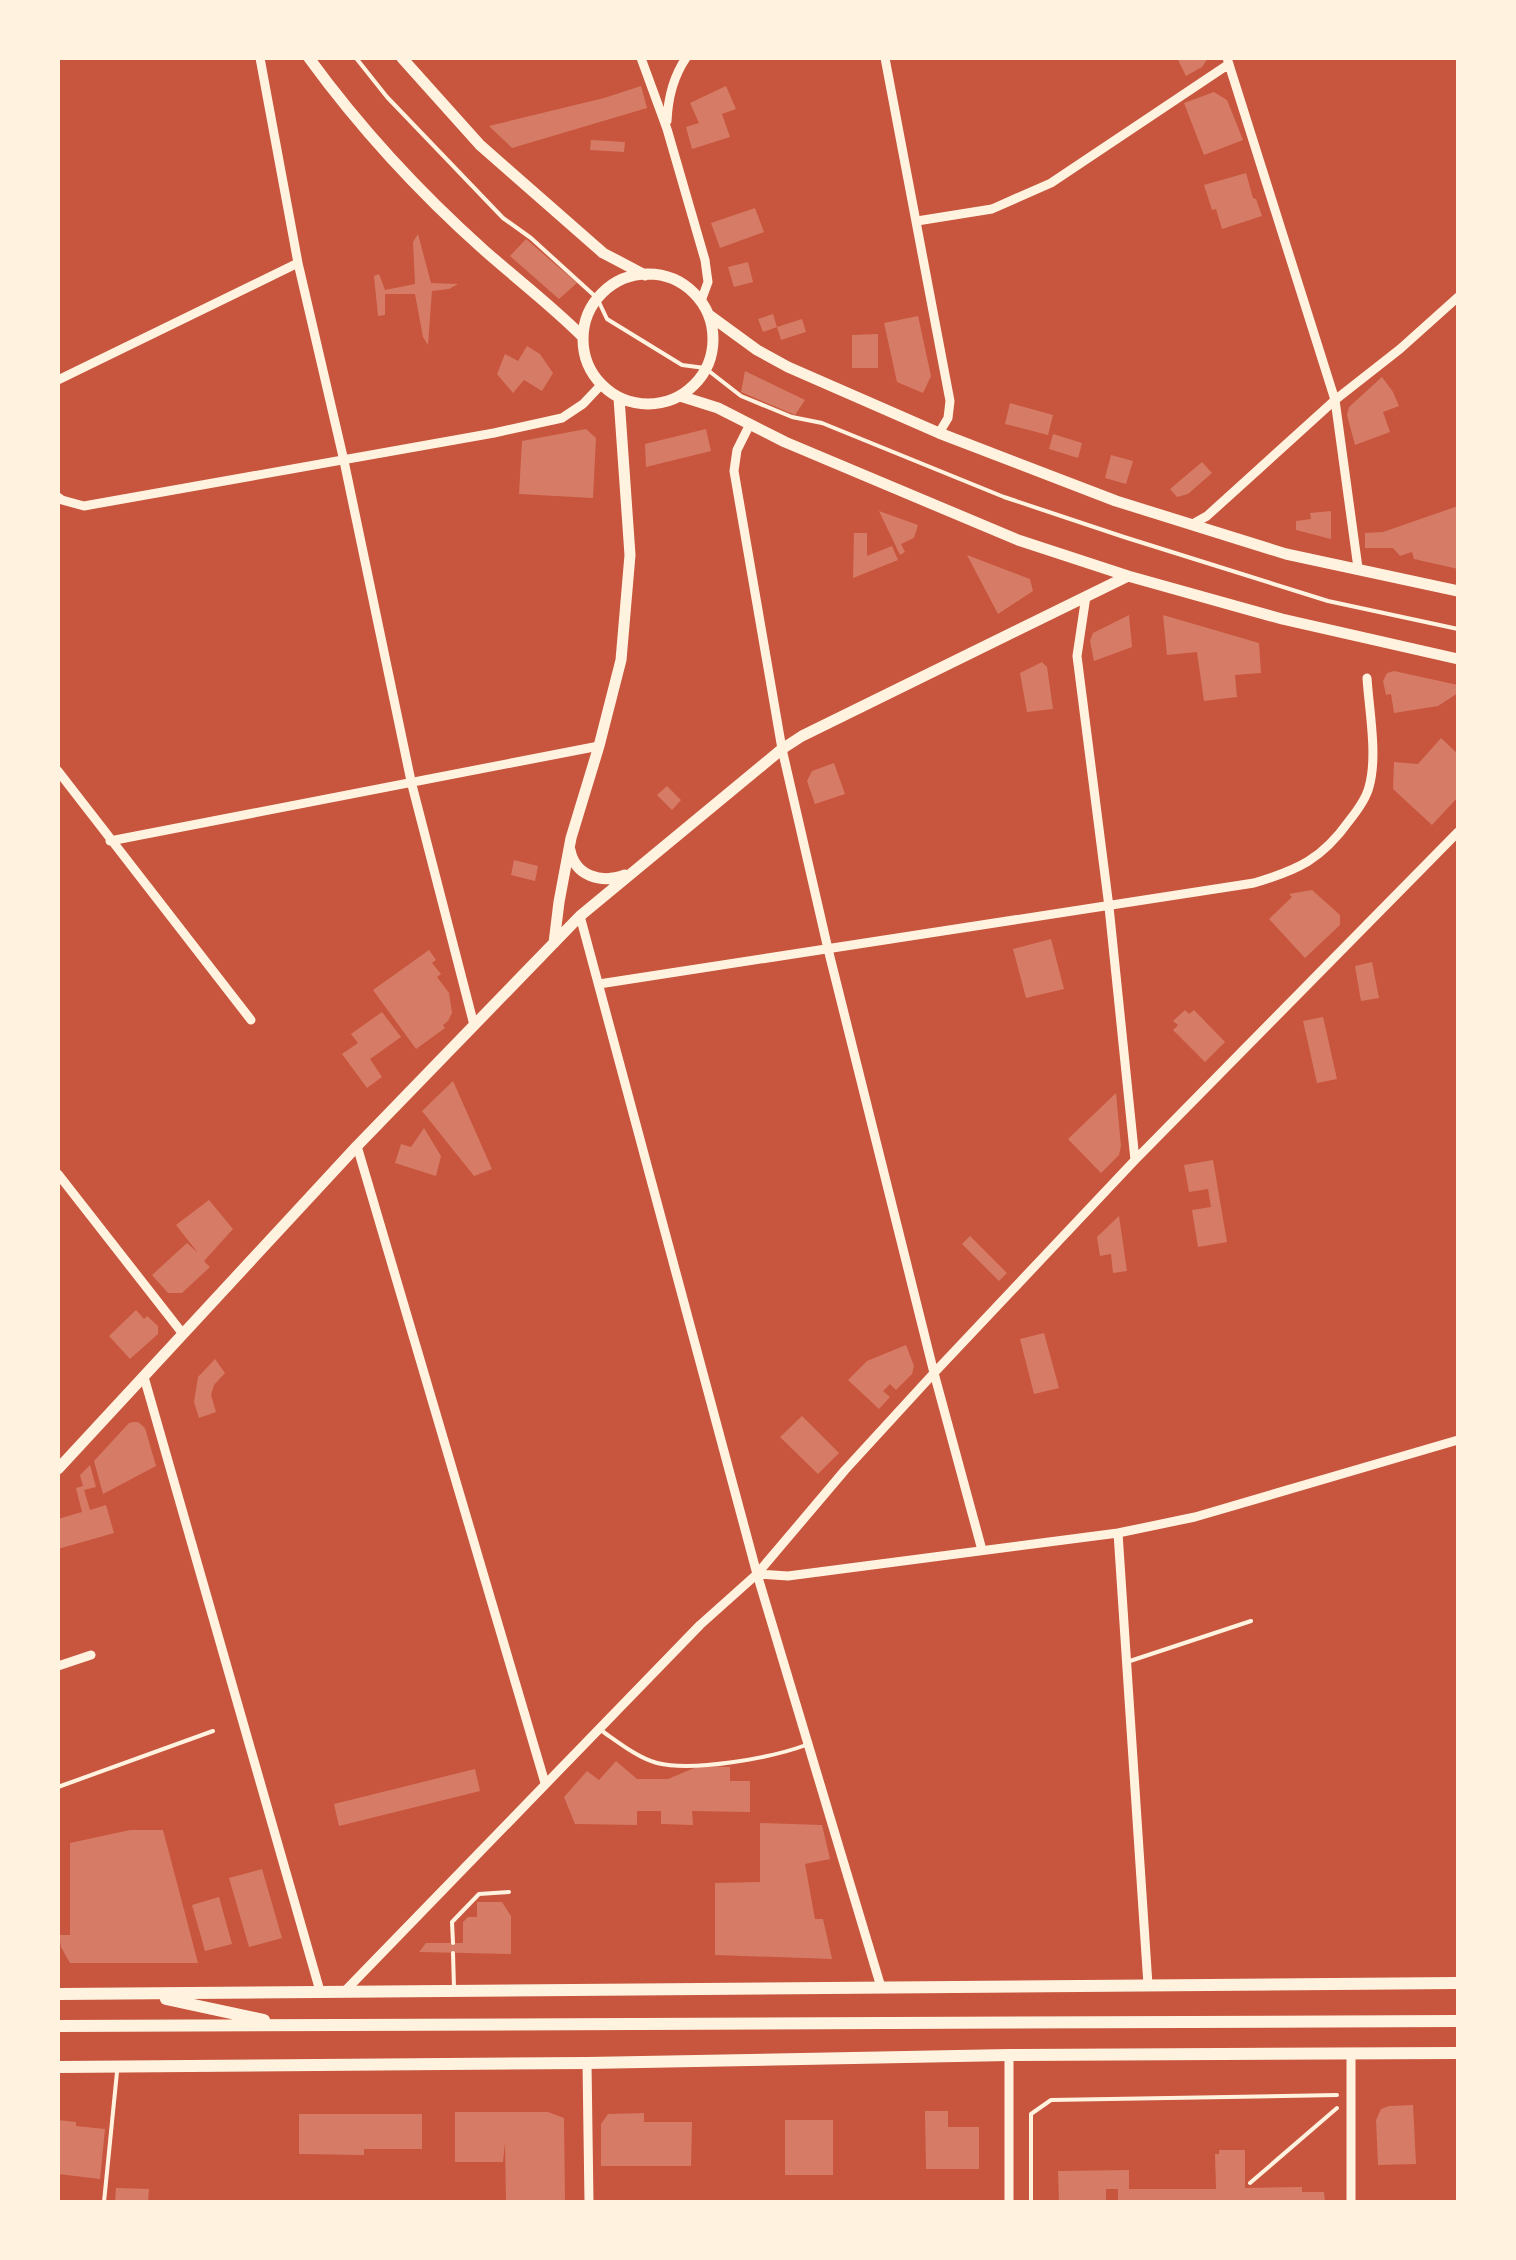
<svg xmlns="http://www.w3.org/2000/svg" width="1516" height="2260" font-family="'Fira Sans Condensed',sans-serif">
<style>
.building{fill:#d67c66}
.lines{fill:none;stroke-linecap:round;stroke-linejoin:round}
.path{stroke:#fff3e0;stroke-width:4}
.service{stroke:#fff3e0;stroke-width:4}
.minor{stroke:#fff3e0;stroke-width:9}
.secondary{stroke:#fff3e0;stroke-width:11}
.primary{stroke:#fff3e0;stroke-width:12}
</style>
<rect width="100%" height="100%" fill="#c8553d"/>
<path class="building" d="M1177,58H1208L1202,67L1186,76Z
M641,86L647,108L512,148L489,126L604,98Z
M726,86L736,109L722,114L730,137L692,149L686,127L699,123L690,103Z
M1214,92L1227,100L1243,140L1204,155L1184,103Z
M591,140L625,142L624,152L590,150Z
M1246,173L1253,198L1256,199L1262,216L1222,229L1216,209L1212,210L1204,185Z
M755,208L764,232L720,248L711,223Z
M418,234L431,283L458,284L449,289L432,291L428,345L423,337L415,294H385V315L378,316L374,276L379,274L385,290L415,284L413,242Z
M526,239L577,283L559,299L510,256Z
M748,262L753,282L734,287L728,267Z
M773,314L777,327L763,332L758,319Z
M918,316L931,376L923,393L897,382L884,323Z
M802,319L806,332L781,340L777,327Z
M878,334V368H852V335Z
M527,346L540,354L553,373L542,391L524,380L513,393L497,374L505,354L518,361Z
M745,371L805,400L795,415L741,392Z
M1382,377L1393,392L1399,406L1383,412L1390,432L1355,445L1347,415L1349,407Z
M1010,403L1053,415L1048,435L1005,424Z
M586,429L596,438L593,498L519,494L522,441Z
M706,429L711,451L646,467L645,444Z
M1053,434L1082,443L1078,458L1049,449Z
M1111,455L1133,461L1126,484L1105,478Z
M1202,462L1212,473L1188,494L1177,497L1170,489Z
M1458,506V569L1414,559L1412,552L1400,556L1393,548H1365V533L1383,532Z
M879,511L918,525L914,538L901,544L905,552L900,555Z
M1331,511V539L1296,530V521L1311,519L1310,513Z
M854,533H867V556L892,546L898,560L853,578Z
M967,555L1030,579L1033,591L998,614Z
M1129,615L1132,647L1094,661L1090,641L1093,633Z
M1163,615L1259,643L1261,673L1235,675L1237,697L1204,701L1197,652L1167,655Z
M1042,662L1047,667L1053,709L1027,712L1020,673Z
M1394,671L1458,685V693L1438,706L1394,713L1391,694L1386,695L1383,681L1387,673Z
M1441,738L1458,754V797L1432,825L1393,789L1394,762L1418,764Z
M834,763L845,794L815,804L807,781L812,771Z
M667,786L681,800L672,810L657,795Z
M514,860L538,866L535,881L511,875Z
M1312,890L1340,915V925L1305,958L1269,919L1292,897L1289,894Z
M1051,939L1064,989L1026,998L1013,949Z
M429,950L436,960L432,963L441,974L437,977L449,993L452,1013L448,1021L443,1025L445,1028L416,1049L373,990Z
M1372,962L1379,998L1361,1001L1355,966Z
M1185,1010L1189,1014L1194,1010L1225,1042L1205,1062L1173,1030L1178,1025L1173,1021Z
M382,1012L401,1037L370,1059L382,1077L367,1088L342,1054L358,1043L351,1034Z
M1323,1017L1337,1079L1317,1083L1303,1021Z
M453,1081L492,1169L474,1176L422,1111Z
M1116,1093L1121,1146L1119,1155L1101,1173L1068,1139Z
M424,1128L441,1156L436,1176L395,1163L401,1144L411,1147Z
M1213,1160L1227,1242L1198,1247L1192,1210L1211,1207L1208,1189L1189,1192L1184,1165Z
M209,1200L233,1229L204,1261L210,1267L182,1293H168L152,1275L187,1243L198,1253L176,1225Z
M1119,1216L1127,1271L1113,1273L1111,1254L1100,1256L1097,1237Z
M970,1236L1007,1273L999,1281L962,1244Z
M136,1310L144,1319L147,1316L158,1326V1334L130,1359L109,1336Z
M1044,1333L1059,1388L1034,1394L1020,1339Z
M906,1345L914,1366L912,1374L896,1390L890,1384L883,1391L890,1397L879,1409L848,1380L867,1361Z
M215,1359L225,1373L214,1385L211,1395L216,1412L199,1418L194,1402L198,1377Z
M802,1416L839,1453L818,1474L780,1437Z
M133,1422H138L145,1428L156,1466L103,1494L94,1461L129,1423Z
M90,1465L96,1487L84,1490L90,1510L106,1505L114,1533L58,1549V1519L82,1512L76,1488L83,1486L80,1475Z
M616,1761L637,1779H668L699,1766L730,1767V1781H750V1812L692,1811L693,1825L661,1824V1811H637V1825L575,1824L564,1797L587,1771L599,1780Z
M475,1769L480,1791L339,1826L334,1804Z
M760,1823L822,1825L830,1859L805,1864L815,1919H823L832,1959L715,1955V1883L760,1882Z
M130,1830H163L198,1963H70L61,1947L59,1935H70V1843Z
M262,1869L282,1938L249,1947L229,1878Z
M219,1897L232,1944L205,1951L192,1905Z
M477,1902H502L511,1916V1954L419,1952L426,1943H463V1922L468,1917H477Z
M1413,2105L1416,2164L1378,2165L1376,2120L1381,2109L1389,2106Z
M925,2111H948V2127H979V2169H926Z
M455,2112H548L564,2118L565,2202H506L505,2142L503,2162H455Z
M644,2113V2122H692L691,2166H601V2124L608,2114Z
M299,2114H422V2149H364V2155L299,2154Z
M58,2120L76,2122V2126L105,2129L100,2179L58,2174Z
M785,2120H833V2175H785Z
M1219,2150H1245V2188L1302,2187V2192H1324L1325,2202H1118V2189H1106V2202H1059L1058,2171L1129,2170V2189H1216L1215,2154H1219Z
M116,2188L149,2189L148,2202H115Z"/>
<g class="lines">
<path class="path" d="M356,58L387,97L503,218L531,238L597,298L607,319L682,365L705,368L741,396L792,417L822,423L1004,497L1124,537L1328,601L1458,629
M1250,2183L1337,2108
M1031,2202V2114L1051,2100L1337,2095"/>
<path class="service" d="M1130,1661L1251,1621
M602,1731C618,1742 638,1758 657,1763C693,1772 771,1758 806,1745
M58,1787L213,1731
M453,1943L452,1922L479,1894L509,1892
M453,1953L454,1988
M104,2202L117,2072"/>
<path class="minor" d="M260,58L298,263L344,461L411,781L474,1025
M641,58L667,129L705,260L708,282L701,301
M885,58L950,401L948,418L939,433
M1227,58L1335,400L1358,568
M667,121C668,98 673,77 686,58
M917,221L992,209L1051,183L1229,64
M58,380L298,263
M750,424L737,450L734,471L782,749L828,949L934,1373L982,1550
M58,497L62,500L84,506L494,433L562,418L583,404L601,385
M1191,525L1207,516L1335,400L1400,349L1458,297
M1086,596L1077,656L1109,907L1135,1160
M58,771L251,1020
M110,841L599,746
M580,916L757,1574L881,1987
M599,984L1254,883C1298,870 1322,859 1349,821C1357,811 1366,799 1369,787C1378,756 1369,710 1367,678
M357,1146L545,1783
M58,1174L183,1334
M144,1377L320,1991
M1118,1533L1148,1985
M757,1574L788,1576L1118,1533L1195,1517L1458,1440
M58,1666L91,1655
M344,1992L700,1625L757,1574L845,1470L934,1373L1135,1160L1458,832
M1351,2054V2202
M587,2063L589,2202
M1009,2202V2055"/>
<path class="secondary" d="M309,58C360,128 420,193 485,251C518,280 552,306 583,337
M402,58L480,145L603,253L645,275
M583 339a65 65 0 1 1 130 0a65 65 0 1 1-130 0Z
M709,315L757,350L788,367L939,433L1116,501L1286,554L1458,591
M680,396L718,408L785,442L1018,540L1128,576L1282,619L1458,659
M570,850C575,876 601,884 625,875
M554,943L559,902L571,838L599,746L621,660L630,555L619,398
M58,1469L357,1146L580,916L782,749L802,736L1128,576"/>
<path class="primary" d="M58,1994L1458,1983
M166,1999L264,2020
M58,2026L1458,2021
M58,2067L587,2063L1009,2055L1458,2053"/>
</g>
<rect width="1516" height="2260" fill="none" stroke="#fff3e0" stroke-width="120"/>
</svg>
